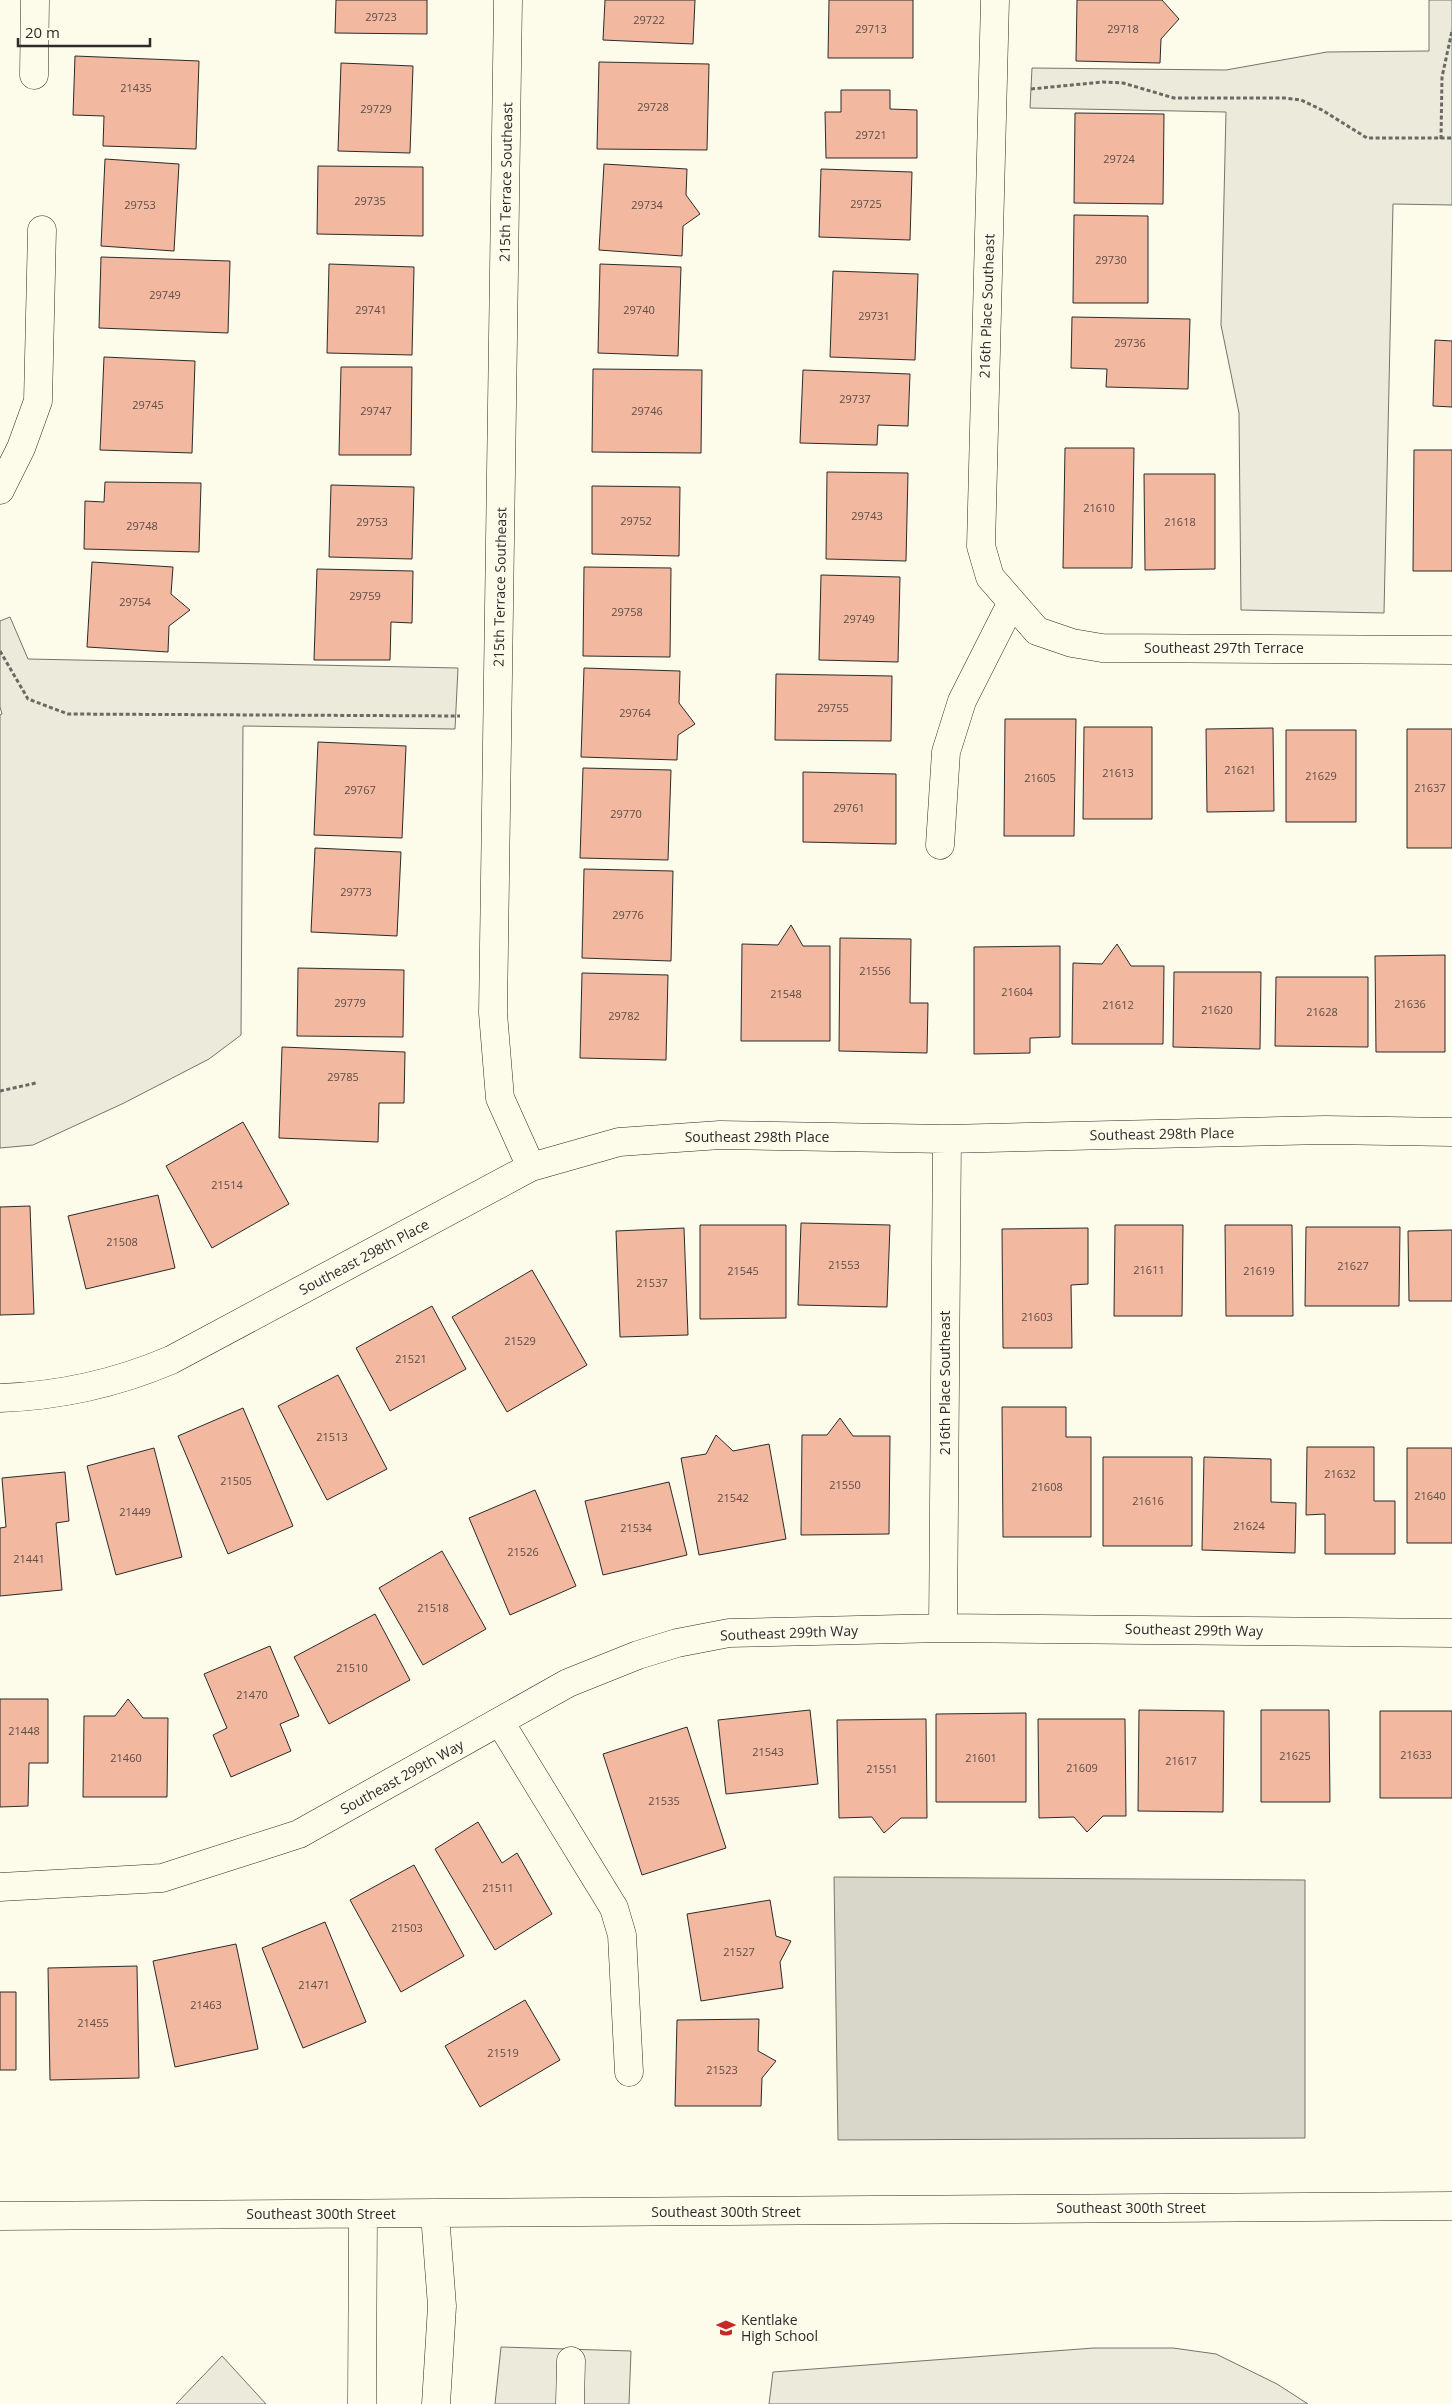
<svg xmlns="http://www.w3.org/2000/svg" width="1452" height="2404" font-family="'Open Sans',sans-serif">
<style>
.green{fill:#ecebdb;stroke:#74746e}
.parking{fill:#eceadb;stroke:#74746e}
.water{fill:#d8d7c9;stroke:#74746e}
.building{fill:#f2b8a0;stroke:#2b2b2b}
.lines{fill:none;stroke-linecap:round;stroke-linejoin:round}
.minor-casing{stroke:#2b2b2b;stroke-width:29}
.path{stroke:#6a6964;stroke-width:3;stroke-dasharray:4 2.5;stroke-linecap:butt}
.minor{stroke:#fdfbea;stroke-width:28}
.labels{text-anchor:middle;stroke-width:4;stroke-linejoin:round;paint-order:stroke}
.number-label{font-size:11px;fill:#5d4e48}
.street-label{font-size:14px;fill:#2b2b2b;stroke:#fdfbea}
.poi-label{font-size:14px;fill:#2b2b2b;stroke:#fdfbea;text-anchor:start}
</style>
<rect width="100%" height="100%" fill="#fdfbea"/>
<path class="green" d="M1429,0H1452V205L1393,204L1384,613L1241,610L1239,413L1221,325L1226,112L1030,108L1032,68L1226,70L1327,52L1429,51Z
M10,617L28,659L458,668L455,729L243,726L241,1035L209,1059L124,1103L33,1145L0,1148V715L2,714L0,707V621Z
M1094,2348H1173L1216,2354L1277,2384L1308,2404H769L773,2372Z"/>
<path class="parking" d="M501,2347L631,2351L629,2404H495Z
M222,2356L266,2404H176Z"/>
<path class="water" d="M834,1877L1305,1880V2138L838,2140Z"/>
<path class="building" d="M336,0H427V34L335,33Z
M605,0H695L693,44L603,40Z
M829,0H913V58H828Z
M1077,0H1162L1179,19L1161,39L1160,63L1076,61Z
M75,56L199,61L196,149L103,146L104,116L73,115Z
M599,62L709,64L707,150L597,149Z
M341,63L413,66L410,153L338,151Z
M841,90H890V109L917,110V158H826L825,112H841Z
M1075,113L1164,114L1163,204L1074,203Z
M105,159L179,164L174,251L101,246Z
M604,164L687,169L686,195L700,214L683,226L682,256L599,250Z
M318,166L423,167V236L317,234Z
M821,169L912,172L910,240L819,237Z
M1074,215L1148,216V303H1073Z
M101,257L230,261L228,333L99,328Z
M329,264L414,267L412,355L327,353Z
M600,264L681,267L678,356L598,353Z
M833,271L918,274L915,360L830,357Z
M1072,317L1190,319L1188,389L1106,387L1107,369L1071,368Z
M1435,340L1452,341V407L1433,406Z
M104,357L195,361L192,453L100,450Z
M341,367H412L411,455H339Z
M593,369L702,370L701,453L592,452Z
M803,370L910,374L908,426L878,425L877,445L800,443Z
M1065,448H1134L1132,568H1063Z
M1414,450H1452V571H1413Z
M827,472L908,473L906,561L826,559Z
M1144,474H1215V569L1145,570Z
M105,482L201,483L199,552L84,549L85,501L104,502Z
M331,485L414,487L412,559L329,557Z
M592,486L680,487L679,556L592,554Z
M92,562L173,567L171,594L190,610L169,626L168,652L87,647Z
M584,567L671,568L670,657L583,656Z
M317,569L413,571L412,623L391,622L390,660H314Z
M821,575L900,577L898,662L819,660Z
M584,668L680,671L679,703L695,724L678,735L677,760L581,757Z
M776,674L892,676L891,741L775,740Z
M1005,719H1076L1074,836H1004Z
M1084,727H1152V819H1083Z
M1273,728L1274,811L1207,812L1206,729Z
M1407,729H1452V848H1407Z
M1286,730H1356V822H1286Z
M318,742L406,746L402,838L314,835Z
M583,768L671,770L668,860L580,858Z
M803,772L896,774V844L803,842Z
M315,848L401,852L397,936L311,932Z
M584,869L673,871L671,961L582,958Z
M791,925L803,946H830V1041H741L742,944L778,945Z
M840,938L911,939L910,1003H928L927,1053L839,1051Z
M1117,944L1131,966H1164L1163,1044H1072L1073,963L1102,964Z
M1060,946V1037L1030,1038V1053L974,1054V947Z
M1445,955V1052H1376L1375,956Z
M298,968L404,970L403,1037L297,1036Z
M1174,972H1261L1260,1049L1173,1047Z
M582,973L668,975L666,1060L580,1058Z
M1276,977H1368V1047L1275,1046Z
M282,1047L405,1052L404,1103H379L378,1142L279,1138Z
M243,1122L289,1204L212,1248L166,1166Z
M158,1195L175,1268L86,1289L68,1216Z
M30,1206L34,1314L0,1315V1207Z
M801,1223L890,1225L887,1307L798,1305Z
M700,1225H786V1318L700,1319Z
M1115,1225H1183L1182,1316H1114Z
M1225,1225H1292L1293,1316H1226Z
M1306,1227H1400L1399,1306H1305Z
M684,1228L688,1335L620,1337L616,1231Z
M1088,1228V1284L1071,1285L1072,1348H1003L1002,1229Z
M1452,1230V1301H1409L1408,1231Z
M532,1270L587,1365L507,1412L452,1317Z
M432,1306L466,1369L390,1411L356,1348Z
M338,1375L387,1469L327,1500L278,1406Z
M1002,1407H1066V1437H1091V1537H1003Z
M243,1408L293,1526L228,1554L178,1436Z
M840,1418L853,1436H890L889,1534L801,1535L802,1435H827Z
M716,1435L733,1451L769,1444L786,1539L699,1555L681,1458L706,1454Z
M1307,1447H1374V1501H1395V1554H1325V1514L1306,1515Z
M154,1448L182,1557L116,1575L87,1466Z
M1407,1448H1452V1543H1407Z
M1103,1457H1192V1546H1103Z
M1204,1457L1271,1459V1502L1296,1503L1295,1553L1202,1550Z
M65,1472L69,1521L56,1523L62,1590L0,1596V1528L6,1527L2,1478Z
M669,1482L687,1555L603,1575L585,1501Z
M535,1490L576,1586L510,1615L469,1518Z
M442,1551L486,1629L423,1665L379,1588Z
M375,1614L410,1680L329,1724L294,1657Z
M270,1646L299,1716L280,1724L291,1751L231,1777L213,1735L227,1728L204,1674Z
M0,1699H48V1763H29L28,1806L0,1807Z
M128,1699L143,1718H168L167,1797H83L84,1716H115Z
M810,1710L818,1784L726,1794L718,1720Z
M1139,1710L1224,1711L1223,1812L1138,1811Z
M1261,1710H1329L1330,1802H1261Z
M1380,1711H1452V1798H1380Z
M1026,1713V1802H936V1714Z
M926,1719L927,1818H901L884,1833L872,1817L839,1818L837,1720Z
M1038,1719H1125L1126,1816H1103L1087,1832L1074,1817L1039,1818Z
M687,1727L726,1848L642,1875L603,1754Z
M478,1822L502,1863L517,1853L552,1914L495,1950L435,1849Z
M414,1865L464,1956L401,1992L350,1900Z
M770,1900L776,1936L791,1941L780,1962L783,1988L701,2001L687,1914Z
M325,1922L366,2022L303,2048L262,1948Z
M236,1944L258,2049L175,2067L153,1961Z
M137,1966L139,2078L50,2080L48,1968Z
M0,1992H16V2070H0Z
M525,2000L560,2060L480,2107L445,2046Z
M759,2019L758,2051L776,2061L762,2078L761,2106H675L677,2020Z"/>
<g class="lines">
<g class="minor-casing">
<path id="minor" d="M508,0L493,1013L500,1098L531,1167
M995,0L981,546L990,577L1037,631L1072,643L1102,648L1452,650
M34,75L35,0
M0,490L21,448L38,401L42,230
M940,845L946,752L962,701L1011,604
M0,1398C59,1396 117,1383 171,1360L531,1167L619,1142L720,1135L947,1139L1325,1130L1452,1132
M943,1628L947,1139
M500,1722L614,1908L622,1935L629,2072
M0,1887L162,1878L299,1834L568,1683L638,1655L677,1643L729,1633L943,1628L1452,1633
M435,2214L442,2306L436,2404
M0,2216L1452,2206
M362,2404L363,2214
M570,2404L571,2361"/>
</g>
<path class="path" d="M1031,89L1103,82L1123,83L1174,98H1285L1301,100L1322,110L1367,138H1452
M1441,139L1442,77L1452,31
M0,651L28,699L68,714L460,716
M0,1091L36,1083"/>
<use href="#minor" class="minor"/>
</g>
<defs>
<g id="school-bare" transform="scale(1.5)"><path d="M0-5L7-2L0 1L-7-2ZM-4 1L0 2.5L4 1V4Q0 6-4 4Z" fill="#c62828" stroke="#fdfbea" stroke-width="2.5" paint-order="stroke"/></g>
</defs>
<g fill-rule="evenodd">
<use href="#school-bare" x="726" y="2328"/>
</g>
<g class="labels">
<g class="number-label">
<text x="381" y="21">29723</text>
<text x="649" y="24">29722</text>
<text x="871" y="33">29713</text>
<text x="1123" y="33">29718</text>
<text x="136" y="92">21435</text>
<text x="653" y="111">29728</text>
<text x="376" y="113">29729</text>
<text x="871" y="139">29721</text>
<text x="1119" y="163">29724</text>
<text x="370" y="205">29735</text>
<text x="866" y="208">29725</text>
<text x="140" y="209">29753</text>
<text x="647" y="209">29734</text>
<text x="1111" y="264">29730</text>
<text x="165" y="299">29749</text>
<text x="371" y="314">29741</text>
<text x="639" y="314">29740</text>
<text x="874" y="320">29731</text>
<text x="1130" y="347">29736</text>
<text x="855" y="403">29737</text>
<text x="148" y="409">29745</text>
<text x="376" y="415">29747</text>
<text x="647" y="415">29746</text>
<text x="1099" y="512">21610</text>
<text x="867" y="520">29743</text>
<text x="636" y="525">29752</text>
<text x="372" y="526">29753</text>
<text x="1180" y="526">21618</text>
<text x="142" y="530">29748</text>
<text x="365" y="600">29759</text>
<text x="135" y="606">29754</text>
<text x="627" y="616">29758</text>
<text x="859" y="623">29749</text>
<text x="833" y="712">29755</text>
<text x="635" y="717">29764</text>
<text x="1240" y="774">21621</text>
<text x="1118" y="777">21613</text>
<text x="1321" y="780">21629</text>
<text x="1040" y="782">21605</text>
<text x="1430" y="792">21637</text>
<text x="360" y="794">29767</text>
<text x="849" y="812">29761</text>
<text x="626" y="818">29770</text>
<text x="356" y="896">29773</text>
<text x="628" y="919">29776</text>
<text x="875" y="975">21556</text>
<text x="1017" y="996">21604</text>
<text x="786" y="998">21548</text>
<text x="350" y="1007">29779</text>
<text x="1410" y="1008">21636</text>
<text x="1118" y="1009">21612</text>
<text x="1217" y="1014">21620</text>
<text x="1322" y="1016">21628</text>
<text x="624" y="1020">29782</text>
<text x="343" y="1081">29785</text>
<text x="227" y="1189">21514</text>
<text x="122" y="1246">21508</text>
<text x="844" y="1269">21553</text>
<text x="1353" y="1270">21627</text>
<text x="1149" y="1274">21611</text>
<text x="743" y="1275">21545</text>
<text x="1259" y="1275">21619</text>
<text x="652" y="1287">21537</text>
<text x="1037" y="1321">21603</text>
<text x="520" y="1345">21529</text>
<text x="411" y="1363">21521</text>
<text x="332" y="1441">21513</text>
<text x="1340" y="1478">21632</text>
<text x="236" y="1485">21505</text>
<text x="845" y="1489">21550</text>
<text x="1047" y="1491">21608</text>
<text x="1430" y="1500">21640</text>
<text x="733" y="1502">21542</text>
<text x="1148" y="1505">21616</text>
<text x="135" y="1516">21449</text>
<text x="1249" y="1530">21624</text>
<text x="636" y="1532">21534</text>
<text x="523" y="1556">21526</text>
<text x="29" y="1563">21441</text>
<text x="433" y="1612">21518</text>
<text x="352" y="1672">21510</text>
<text x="252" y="1699">21470</text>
<text x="24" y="1735">21448</text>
<text x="768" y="1756">21543</text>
<text x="1416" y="1759">21633</text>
<text x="1295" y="1760">21625</text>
<text x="126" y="1762">21460</text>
<text x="981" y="1762">21601</text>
<text x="1181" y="1765">21617</text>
<text x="1082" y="1772">21609</text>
<text x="882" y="1773">21551</text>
<text x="664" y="1805">21535</text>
<text x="498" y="1892">21511</text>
<text x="407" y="1932">21503</text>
<text x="739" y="1956">21527</text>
<text x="314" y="1989">21471</text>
<text x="206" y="2009">21463</text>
<text x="93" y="2027">21455</text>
<text x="503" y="2057">21519</text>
<text x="722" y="2074">21523</text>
</g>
<g class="street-label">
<text transform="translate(506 182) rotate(-89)" y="5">215th Terrace Southeast</text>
<text transform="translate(987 306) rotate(-88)" y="5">216th Place Southeast</text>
<text transform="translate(500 587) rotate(-89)" y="5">215th Terrace Southeast</text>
<text x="1224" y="653">Southeast 297th Terrace</text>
<text transform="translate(1162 1134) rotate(-1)" y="5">Southeast 298th Place</text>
<text x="757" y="1142">Southeast 298th Place</text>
<text transform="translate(364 1257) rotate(-28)" y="5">Southeast 298th Place</text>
<text transform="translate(945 1383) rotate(-90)" y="5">216th Place Southeast</text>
<text transform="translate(1194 1630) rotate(1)" y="5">Southeast 299th Way</text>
<text transform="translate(789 1633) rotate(-2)" y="5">Southeast 299th Way</text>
<text transform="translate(402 1777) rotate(-29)" y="5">Southeast 299th Way</text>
<text x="1131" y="2213">Southeast 300th Street</text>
<text x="726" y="2217">Southeast 300th Street</text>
<text x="321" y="2219">Southeast 300th Street</text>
</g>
<g class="poi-label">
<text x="741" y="2325">Kentlake<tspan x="741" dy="16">High School</tspan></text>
</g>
</g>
<path d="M18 38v8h132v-8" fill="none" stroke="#2b2b2b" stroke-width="2.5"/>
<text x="25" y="38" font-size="15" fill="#2b2b2b" stroke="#fdfbea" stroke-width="4" paint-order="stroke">20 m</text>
</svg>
